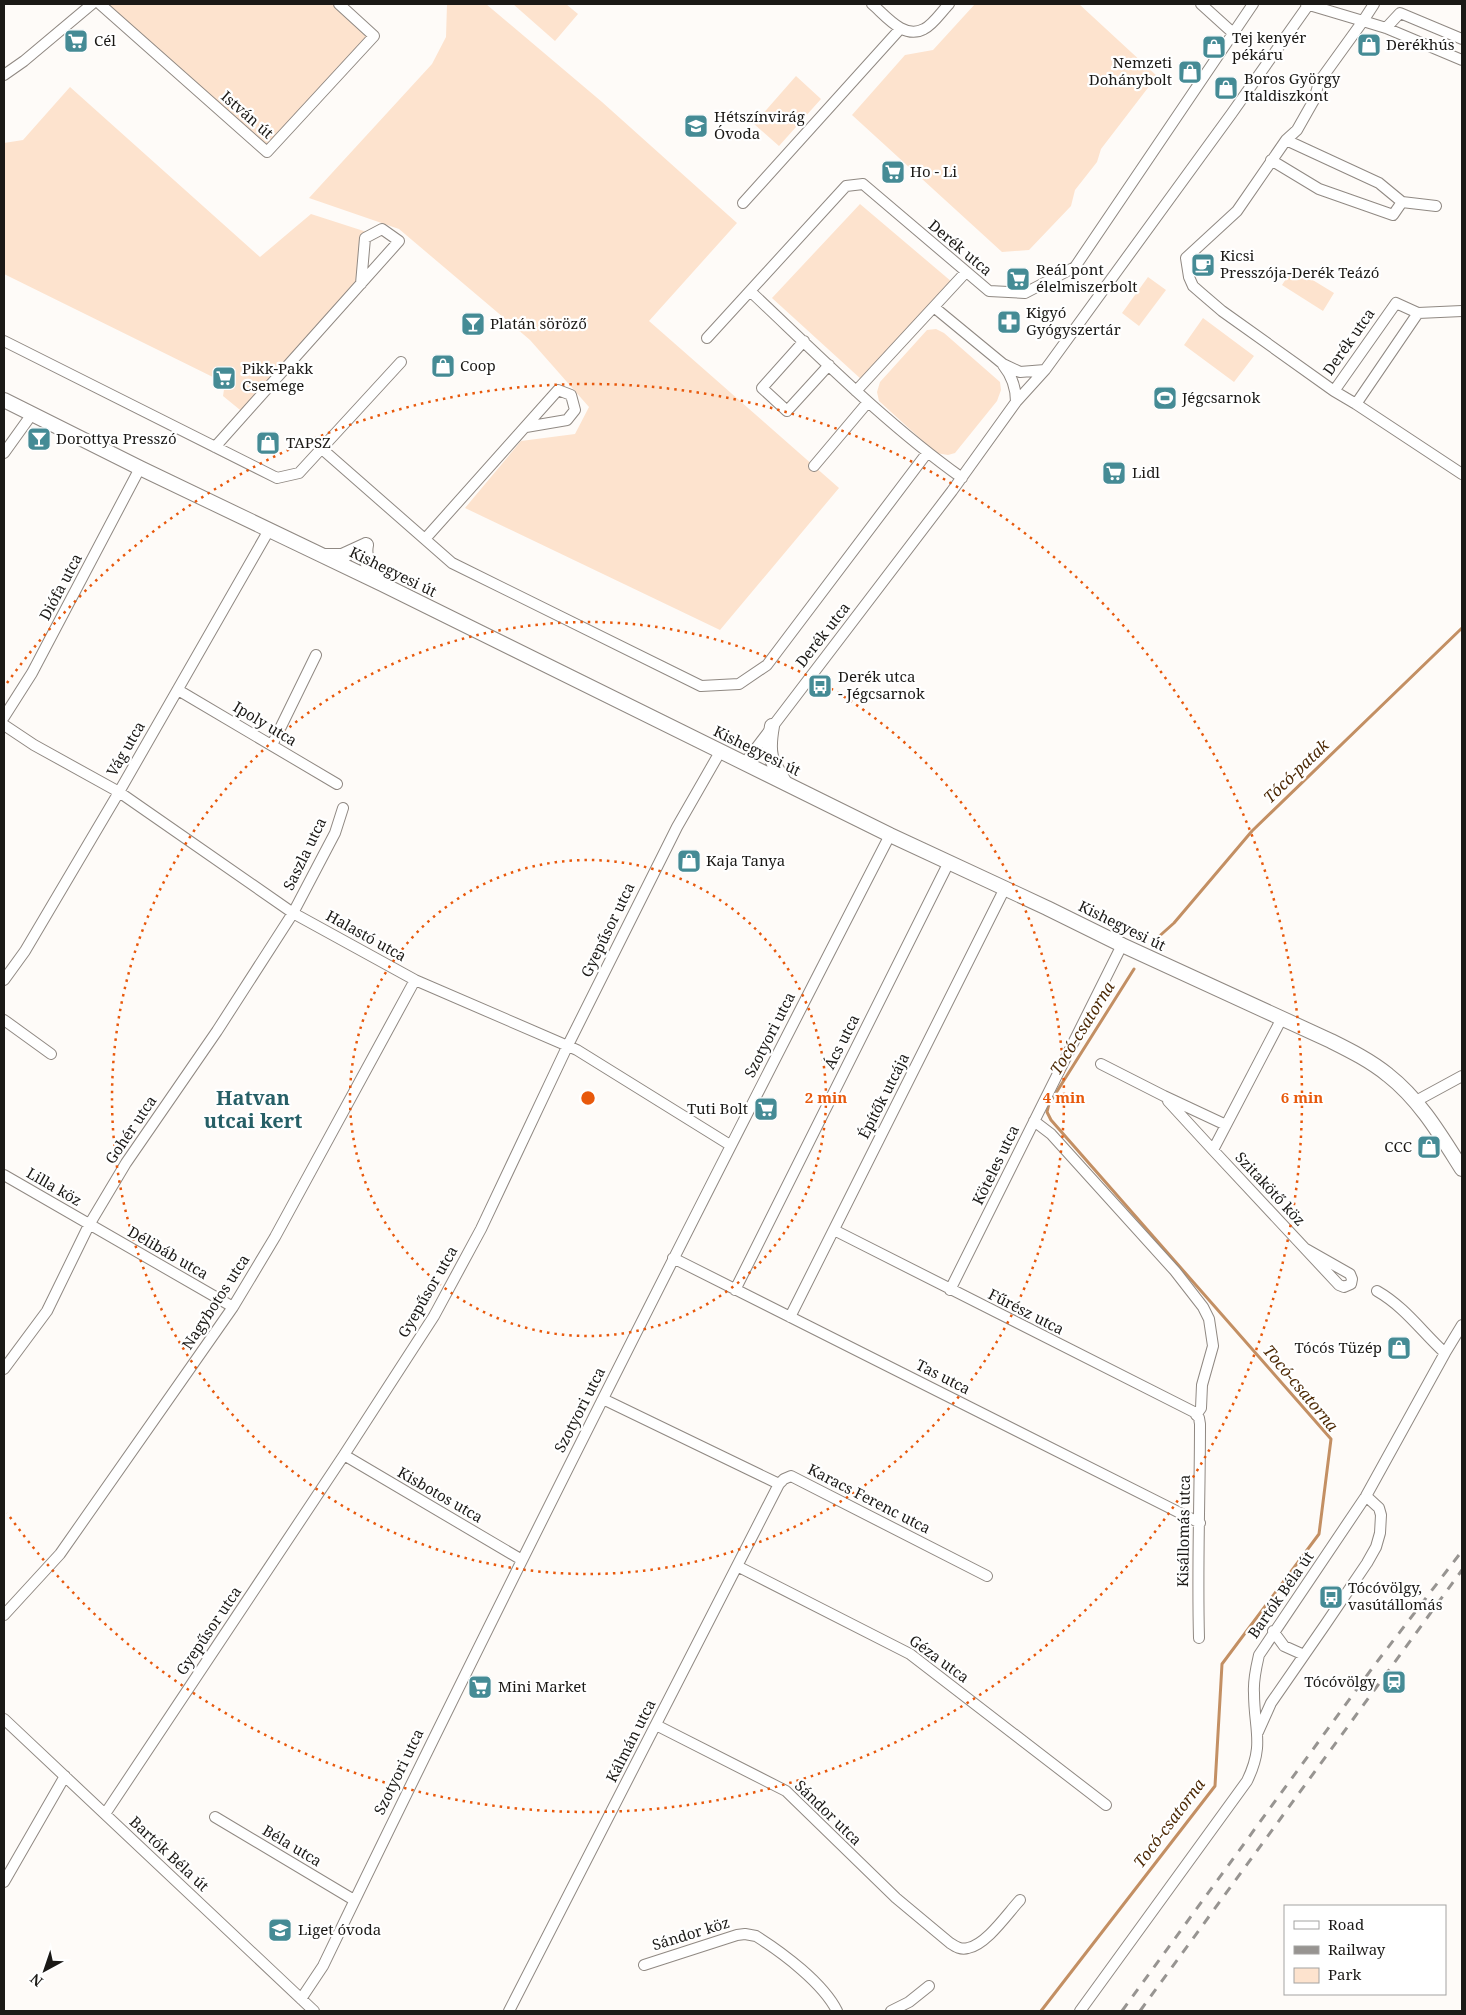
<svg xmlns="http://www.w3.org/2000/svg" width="1466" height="2015" font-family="'Noto Serif',serif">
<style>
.green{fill:#fde3ce}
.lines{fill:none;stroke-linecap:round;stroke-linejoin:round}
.stream{stroke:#c38f63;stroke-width:3}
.street-casing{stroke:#908983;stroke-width:12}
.secondary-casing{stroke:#908983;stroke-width:16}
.street{stroke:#fff;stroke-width:10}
.secondary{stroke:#fff;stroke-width:14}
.rail{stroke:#979491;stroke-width:3;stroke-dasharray:9 9;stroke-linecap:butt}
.ring{fill:none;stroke:#e8590c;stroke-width:2.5;stroke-dasharray:2.5 5}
.labels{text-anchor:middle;stroke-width:4.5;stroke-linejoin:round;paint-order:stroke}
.poi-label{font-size:15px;fill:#1b1916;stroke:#fff;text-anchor:start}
.street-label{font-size:15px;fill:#1b1916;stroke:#fff}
.water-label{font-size:16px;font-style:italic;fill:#4e2b07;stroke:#fff}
.district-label{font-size:20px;font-weight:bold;fill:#265f66;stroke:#fff}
.centre{fill:#e8590c;stroke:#fff;stroke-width:2.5}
.ring-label{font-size:15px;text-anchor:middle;font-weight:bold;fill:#e8590c;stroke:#fff;stroke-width:4.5;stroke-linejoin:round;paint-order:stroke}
</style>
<rect width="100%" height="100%" fill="#fefbf8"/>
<path class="green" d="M99,4H339L374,36L267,152Z
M447,4H486L602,102L737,223L649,321L839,488L720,630L465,508L521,441L575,434L589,407L530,340L399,229L309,198L432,64L446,37Z
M513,4H566L578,14L555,41Z
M975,4H1079L1157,76L1101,149L1097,162L1075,190L1071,206L1029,250L1002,252L852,115L905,55L933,50Z
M796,76L821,99L779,146L754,124Z
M70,87L260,257L311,214L373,234L365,239L361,284L245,414L223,396L225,383L4,274V143L23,140Z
M860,204L952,282L862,380L772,298Z
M1293,268L1334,293L1323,311L1282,285Z
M1148,277L1166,290L1139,326L1122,313Z
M1203,318L1254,356L1234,382L1184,345Z
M936,329L944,333L1000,382L1001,390L997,401L955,453L948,455L936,453L879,401L877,392L880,382L927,330Z"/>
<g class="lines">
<path class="stream" d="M1155,940L1174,923L1252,831L1462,628
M1041,2011L1215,1786L1222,1664L1319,1534L1331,1439L1051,1120L1047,1112L1049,1104L1134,969"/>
<g class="street-casing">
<path id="street" d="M100,4L267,152L374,36L339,4
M872,4C886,16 904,40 924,29C933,25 942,11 949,4
M1201,4L1233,33
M1306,4L1363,21L1374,4
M1386,28L1400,13L1462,39
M4,75L24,61L92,4
M1271,160L1319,189L1393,215L1402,202L1379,183L1286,140
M1402,202L1436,206
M743,203L900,29
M750,291C818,355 885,423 962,478
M935,308L1003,364L1020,372L1045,370
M1462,311L1418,313L1356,404L1462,474
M1418,313L1396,303L1334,391L1222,311L1201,293L1193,286L1189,277L1186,258L1237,211L1286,140L1297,130L1314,100L1319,82L1363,21L1386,28L1462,60
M707,338L846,186L863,184L989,291L1025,293L1075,267L1253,4
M4,341L277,478L299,473L401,362
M804,341L762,388L787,411L829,365
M1003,365C1012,376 1016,388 1016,402
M856,391L966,272
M1334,391L1356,404
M215,447C276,378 338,310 399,241L382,229L365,238L361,284
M322,449L452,563L701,686L739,684L767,665L927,453
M4,453L32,414
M814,466L868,402
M425,539L558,390L571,395L575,410L567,420L526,427
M178,690L337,784
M4,717L32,673L140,468
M4,725L34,745L119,792L293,913L415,980L577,1050L730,1145
M272,745L316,655
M744,764L952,491L1016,402L1045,370L1232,113L1309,4
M4,980L25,951L119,792L269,530
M1282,1018L1213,1150L1339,1285L1344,1287L1351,1284L1352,1279L1350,1274L1306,1249
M4,1020L51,1054
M1101,1064L1164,1096L1226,1125
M1168,1101L1213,1150
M1416,1101L1462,1076
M1034,1121L1051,1134L1175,1271L1203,1307L1209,1319L1213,1346L1202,1385L1201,1408L1196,1415
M4,1175L233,1307
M834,1230L1194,1412L1199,1418L1200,1424C1200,1496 1197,1567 1199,1638
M673,1258L1200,1523
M735,1290L949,862
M950,1290L1122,945
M1377,1291C1405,1307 1422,1332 1445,1353
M790,1317L1005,888
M4,1369L47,1311L89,1225L126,1163L217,1031L293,913L335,833L343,808
M603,1399L779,1484
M344,1455L522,1560
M737,1566L910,1654L1106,1805
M4,1615L60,1554L233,1307L275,1237L415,980
M1273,1631L1284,1646L1304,1655
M4,1719L314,2011
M656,1725L786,1791L896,1898L950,1943C956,1947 961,1950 968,1948C987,1944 1007,1914 1020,1900
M1258,1732L1271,1703L1325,1625L1367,1563L1376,1547L1380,1533L1381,1515L1379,1508L1366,1496
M105,1814L344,1455L434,1316L481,1229L567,1047L677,827L720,752
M215,1817L354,1900
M4,1882L65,1776
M644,1965L737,1935L745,1934L756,1936C783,1953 823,1983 837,2011
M301,1999L323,1966C506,1586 697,1210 890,835
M509,2011L779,1484L784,1479L791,1476L987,1576
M891,2011L909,2002L929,1986
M1080,2011L1247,1781C1265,1744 1254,1730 1254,1693C1253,1680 1256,1668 1259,1655L1366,1496L1445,1353L1462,1325"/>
</g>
<g class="secondary-casing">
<path id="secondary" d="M4,400L140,468L382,584L890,835L1047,908L1122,945L1331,1041C1351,1051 1371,1061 1388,1075C1420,1100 1441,1136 1462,1169
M366,545C363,560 371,571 380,582
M326,556H342L366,545
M772,726C767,755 770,759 785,783"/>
</g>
<use href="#street" class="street"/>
<use href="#secondary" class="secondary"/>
<path class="rail" d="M1122,2011L1373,1667L1462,1551
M1140,2011L1462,1570"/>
</g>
<g class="ring">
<circle cx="588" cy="1098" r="238"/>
<circle cx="588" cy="1098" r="476"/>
<path d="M7 683A714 714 0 1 1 7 1513"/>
</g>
<defs>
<g id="supermarket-square" transform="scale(1.25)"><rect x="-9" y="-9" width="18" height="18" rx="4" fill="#458b95" stroke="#fff"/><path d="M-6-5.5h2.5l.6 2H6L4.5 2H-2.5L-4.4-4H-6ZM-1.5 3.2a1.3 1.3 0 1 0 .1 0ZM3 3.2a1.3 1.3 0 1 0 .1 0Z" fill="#fff"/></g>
<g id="shop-square" transform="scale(1.25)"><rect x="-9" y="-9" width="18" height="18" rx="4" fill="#458b95" stroke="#fff"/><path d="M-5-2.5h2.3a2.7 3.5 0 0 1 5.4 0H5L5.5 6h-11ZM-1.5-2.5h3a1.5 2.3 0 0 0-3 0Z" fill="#fff"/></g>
<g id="school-square" transform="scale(1.25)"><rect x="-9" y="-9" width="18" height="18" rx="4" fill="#458b95" stroke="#fff"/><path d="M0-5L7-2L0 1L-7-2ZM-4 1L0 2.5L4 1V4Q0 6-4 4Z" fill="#fff"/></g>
<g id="cafe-square" transform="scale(1.25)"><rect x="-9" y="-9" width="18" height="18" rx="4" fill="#458b95" stroke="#fff"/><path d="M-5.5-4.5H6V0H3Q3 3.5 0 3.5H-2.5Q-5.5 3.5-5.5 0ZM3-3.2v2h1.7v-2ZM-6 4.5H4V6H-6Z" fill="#fff"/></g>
<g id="pharmacy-square" transform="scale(1.25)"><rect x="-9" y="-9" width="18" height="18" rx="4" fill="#458b95" stroke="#fff"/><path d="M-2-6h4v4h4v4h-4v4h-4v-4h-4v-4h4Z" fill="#fff"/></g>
<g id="bar-square" transform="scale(1.25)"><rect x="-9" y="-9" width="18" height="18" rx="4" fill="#458b95" stroke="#fff"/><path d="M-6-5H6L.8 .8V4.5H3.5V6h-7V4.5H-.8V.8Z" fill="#fff"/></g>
<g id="stadium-square" transform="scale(1.25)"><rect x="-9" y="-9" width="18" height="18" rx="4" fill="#458b95" stroke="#fff"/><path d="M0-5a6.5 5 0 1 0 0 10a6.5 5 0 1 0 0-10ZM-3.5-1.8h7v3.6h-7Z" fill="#fff"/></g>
<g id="bus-square" transform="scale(1.25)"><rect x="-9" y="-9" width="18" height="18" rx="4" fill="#458b95" stroke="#fff"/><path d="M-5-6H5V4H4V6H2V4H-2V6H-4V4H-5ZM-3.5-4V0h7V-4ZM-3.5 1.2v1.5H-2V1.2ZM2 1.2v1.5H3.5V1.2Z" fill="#fff"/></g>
<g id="station-square" transform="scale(1.25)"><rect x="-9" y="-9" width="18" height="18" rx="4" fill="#458b95" stroke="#fff"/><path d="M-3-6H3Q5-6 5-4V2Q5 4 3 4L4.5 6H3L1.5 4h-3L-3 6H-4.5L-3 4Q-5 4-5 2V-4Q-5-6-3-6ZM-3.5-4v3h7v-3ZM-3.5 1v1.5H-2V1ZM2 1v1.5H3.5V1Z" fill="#fff"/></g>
</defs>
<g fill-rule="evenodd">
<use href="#supermarket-square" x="76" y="41"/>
<use href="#shop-square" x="1369" y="45"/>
<use href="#shop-square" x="1214" y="47"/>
<use href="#shop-square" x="1190" y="72"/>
<use href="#shop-square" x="1226" y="88"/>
<use href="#school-square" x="696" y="126"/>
<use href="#supermarket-square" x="893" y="172"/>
<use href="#cafe-square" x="1203" y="265"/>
<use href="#supermarket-square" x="1018" y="279"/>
<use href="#pharmacy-square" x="1009" y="322"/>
<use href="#bar-square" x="473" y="324"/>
<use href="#shop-square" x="443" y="366"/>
<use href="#supermarket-square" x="224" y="378"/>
<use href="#stadium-square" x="1165" y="398"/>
<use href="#bar-square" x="39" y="439"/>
<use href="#shop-square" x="268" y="443"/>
<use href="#supermarket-square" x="1114" y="473"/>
<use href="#bus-square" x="820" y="686"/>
<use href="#shop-square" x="689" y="861"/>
<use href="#supermarket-square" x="766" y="1109"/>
<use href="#shop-square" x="1429" y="1147"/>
<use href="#shop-square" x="1399" y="1348"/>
<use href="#bus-square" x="1331" y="1597"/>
<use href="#station-square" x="1394" y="1682"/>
<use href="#supermarket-square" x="480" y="1687"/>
<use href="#school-square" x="280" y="1930"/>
</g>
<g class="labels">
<g class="poi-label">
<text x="1232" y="43">Tej kenyér<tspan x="1232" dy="17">pékáru</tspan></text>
<text x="94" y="46">Cél</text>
<text x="1386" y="50">Derékhús</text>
<text x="1172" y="68" text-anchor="end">Nemzeti<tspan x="1172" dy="17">Dohánybolt</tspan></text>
<text x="1244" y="84">Boros György<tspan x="1244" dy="17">Italdiszkont</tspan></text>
<text x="714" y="122">Hétszínvirág<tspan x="714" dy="17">Óvoda</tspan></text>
<text x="910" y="177">Ho - Li</text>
<text x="1220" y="261">Kicsi<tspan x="1220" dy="17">Presszója-Derék Teázó</tspan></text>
<text x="1036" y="275">Reál pont<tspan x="1036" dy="17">élelmiszerbolt</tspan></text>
<text x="1026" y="318">Kigyó<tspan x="1026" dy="17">Gyógyszertár</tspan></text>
<text x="490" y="329">Platán söröző</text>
<text x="460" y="371">Coop</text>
<text x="242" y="374">Pikk-Pakk<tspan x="242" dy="17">Csemege</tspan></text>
<text x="1182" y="403">Jégcsarnok</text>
<text x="56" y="444">Dorottya Presszó</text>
<text x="286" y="448">TAPSZ</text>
<text x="1132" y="478">Lidl</text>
<text x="838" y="682">Derék utca<tspan x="838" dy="17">- Jégcsarnok</tspan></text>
<text x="706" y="866">Kaja Tanya</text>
<text x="748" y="1114" text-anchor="end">Tuti Bolt</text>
<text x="1412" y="1152" text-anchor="end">CCC</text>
<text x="1382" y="1353" text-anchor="end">Tócós Tüzép</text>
<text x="1348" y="1593">Tócóvölgy,<tspan x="1348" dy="17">vasútállomás</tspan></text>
<text x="1376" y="1687" text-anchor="end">Tócóvölgy</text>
<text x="498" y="1692">Mini Market</text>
<text x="298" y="1935">Liget óvoda</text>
</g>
<g class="street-label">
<text transform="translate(247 115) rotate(41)" y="5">István út</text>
<text transform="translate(960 248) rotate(40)" y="5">Derék utca</text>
<text transform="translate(1349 342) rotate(-55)" y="5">Derék utca</text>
<text transform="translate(393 572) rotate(26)" y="5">Kishegyesi út</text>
<text transform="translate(61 587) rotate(-62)" y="5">Diófa utca</text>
<text transform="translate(823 635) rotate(-52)" y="5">Derék utca</text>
<text transform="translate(265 724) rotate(31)" y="5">Ipoly utca</text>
<text transform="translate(126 749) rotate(-60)" y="5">Vág utca</text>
<text transform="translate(757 751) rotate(26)" y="5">Kishegyesi út</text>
<text transform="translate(305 854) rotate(-64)" y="5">Saszla utca</text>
<text transform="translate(1122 926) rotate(26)" y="5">Kishegyesi út</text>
<text transform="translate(608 930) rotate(-64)" y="5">Gyepűsor utca</text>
<text transform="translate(366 936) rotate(29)" y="5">Halastó utca</text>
<text transform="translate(770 1035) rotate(-63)" y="5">Szotyori utca</text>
<text transform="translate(842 1042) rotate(-63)" y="5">Ács utca</text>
<text transform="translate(884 1096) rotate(-63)" y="5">Építők utcája</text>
<text transform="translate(131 1130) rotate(-56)" y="5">Gohér utca</text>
<text transform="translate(996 1165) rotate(-64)" y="5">Köteles utca</text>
<text transform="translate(54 1187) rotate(30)" y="5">Lilla köz</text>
<text transform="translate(1270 1189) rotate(47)" y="5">Szitakötő köz</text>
<text transform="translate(168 1253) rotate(30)" y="5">Délibáb utca</text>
<text transform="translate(428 1292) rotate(-60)" y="5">Gyepűsor utca</text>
<text transform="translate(216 1302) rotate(-57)" y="5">Nagybotos utca</text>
<text transform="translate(1026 1312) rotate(27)" y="5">Fűrész utca</text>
<text transform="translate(943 1377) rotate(27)" y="5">Tas utca</text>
<text transform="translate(580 1410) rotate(-63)" y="5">Szotyori utca</text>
<text transform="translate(440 1495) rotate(30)" y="5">Kisbotos utca</text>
<text transform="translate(869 1499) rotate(27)" y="5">Karacs Ferenc utca</text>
<text transform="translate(1184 1531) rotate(-89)" y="5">Kisállomás utca</text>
<text transform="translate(1281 1595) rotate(-55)" y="5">Bartók Béla út</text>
<text transform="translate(209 1631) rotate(-56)" y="5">Gyepűsor utca</text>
<text transform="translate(939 1659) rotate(36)" y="5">Géza utca</text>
<text transform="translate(631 1741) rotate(-63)" y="5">Kálmán utca</text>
<text transform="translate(399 1772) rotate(-64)" y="5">Szotyori utca</text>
<text transform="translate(828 1813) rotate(44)" y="5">Sándor utca</text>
<text transform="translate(292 1846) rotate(31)" y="5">Béla utca</text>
<text transform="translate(169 1854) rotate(43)" y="5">Bartók Béla út</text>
<text transform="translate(691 1934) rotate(-17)" y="5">Sándor köz</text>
</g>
<g class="water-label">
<text transform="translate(1296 771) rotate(-44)" y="6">Tócó-patak</text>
<text transform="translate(1082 1028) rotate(-58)" y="6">Tocó-csatorna</text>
<text transform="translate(1301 1388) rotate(50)" y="6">Tocó-csatorna</text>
<text transform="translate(1169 1823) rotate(-53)" y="6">Tocó-csatorna</text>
</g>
<g class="district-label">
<text x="253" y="1105">Hatvan<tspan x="253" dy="23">utcai kert</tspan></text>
</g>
</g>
<circle cx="588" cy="1098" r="8" class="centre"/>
<g class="ring-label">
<text x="826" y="1103">2 min</text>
<text x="1064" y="1103">4 min</text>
<text x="1302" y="1103">6 min</text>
</g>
<rect width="1466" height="2015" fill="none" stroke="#1b1916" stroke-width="10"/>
<rect x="1284" y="1905" width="162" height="90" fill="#ffffff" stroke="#a4a3a2"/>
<rect x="1294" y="1921" width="25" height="8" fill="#ffffff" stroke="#a4a3a2"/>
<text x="1328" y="1930" font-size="15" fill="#1b1916">Road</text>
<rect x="1294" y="1946" width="25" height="8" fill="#979491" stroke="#a4a3a2"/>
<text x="1328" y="1955" font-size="15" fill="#1b1916">Railway</text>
<rect x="1294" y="1968" width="25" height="15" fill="#fde3ce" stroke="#a4a3a2"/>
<text x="1328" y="1980" font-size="15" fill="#1b1916">Park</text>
<g transform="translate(45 1970) rotate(220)" stroke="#ffffff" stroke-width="4" paint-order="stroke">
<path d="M0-4L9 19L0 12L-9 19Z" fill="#1b1916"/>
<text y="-8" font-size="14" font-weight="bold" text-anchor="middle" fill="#1b1916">N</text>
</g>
</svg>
